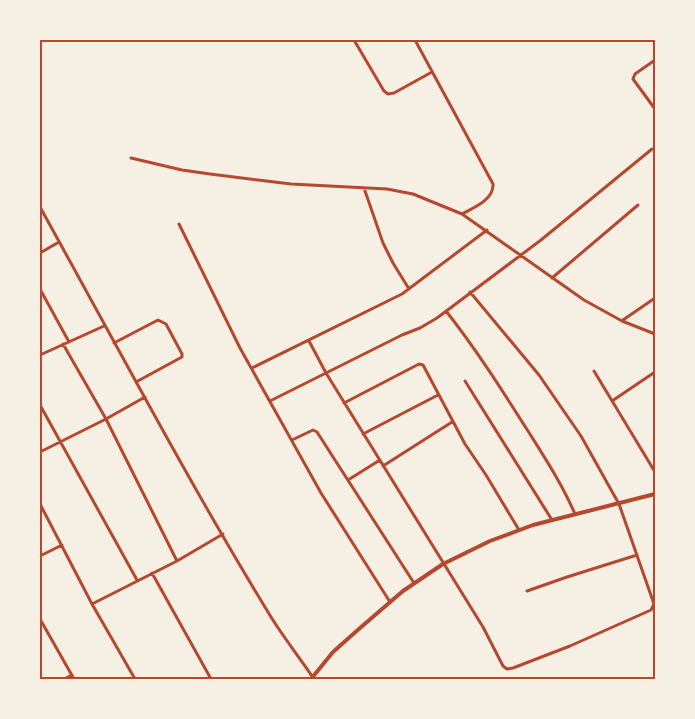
<svg xmlns="http://www.w3.org/2000/svg" width="695" height="719" font-family="'DM Sans',sans-serif">
<style>
.lines{fill:none;stroke-linecap:round;stroke-linejoin:round}
.minor{stroke:#b5482f;stroke-width:3}
.tertiary{stroke:#b5482f;stroke-width:4}
.neatline{fill:none;stroke:#b5482f;stroke-width:2}
</style>
<rect width="100%" height="100%" fill="#f6efe4"/>
<g class="lines">
<path class="minor" d="M354,40L384,91L388,94L394,93L432,72
M415,40L493,184C494,200 473,208 462,214
M655,60L635,74L633,79L655,109
M131,158L182,170L210,174L291,184L387,189L413,194L462,214L584,300L622,321L655,334
M364,188L383,243L393,263L409,289
M40,207C116,344 189,483 271,617C284,638 300,658 314,679
M179,224L240,348L321,493L390,602
M40,253L59,242
M552,278L638,205
M40,289L69,342
M446,311C476,349 502,390 528,431C545,458 562,484 575,514
M623,320L655,298
M309,341L326,373L483,627L503,666L507,669L513,668L570,646L651,610L654,604L619,504L581,436L539,375L470,292
M114,343L158,320L166,324L182,354V357L136,382
M63,344L106,419L177,561
M40,355L104,326
M252,368L402,294L487,230
M594,371L655,472
M465,381L552,520
M270,401L402,335L420,328L437,318L541,240L652,149
M612,401L655,372
M344,403L419,364L423,365L465,444L486,475L519,530
M40,405L137,580
M363,434L438,395
M292,440L313,430L317,432L414,583
M40,452L106,419L145,397
M383,466L452,422
M348,480L380,460
M40,504L92,604L135,679
M40,556L62,545
M152,573L211,679
M527,591L567,577L637,555
M92,604L177,561L223,534
M40,619L74,679
M64,679L72,675"/>
<path class="tertiary" d="M311,679L333,652L360,628L403,591L443,564L490,541L533,525L655,494"/>
</g>
<rect width="695" height="719" fill="none" stroke="#f6efe4" stroke-width="82"/>
<rect x="41" y="41" width="613" height="637" class="neatline"/>
</svg>
